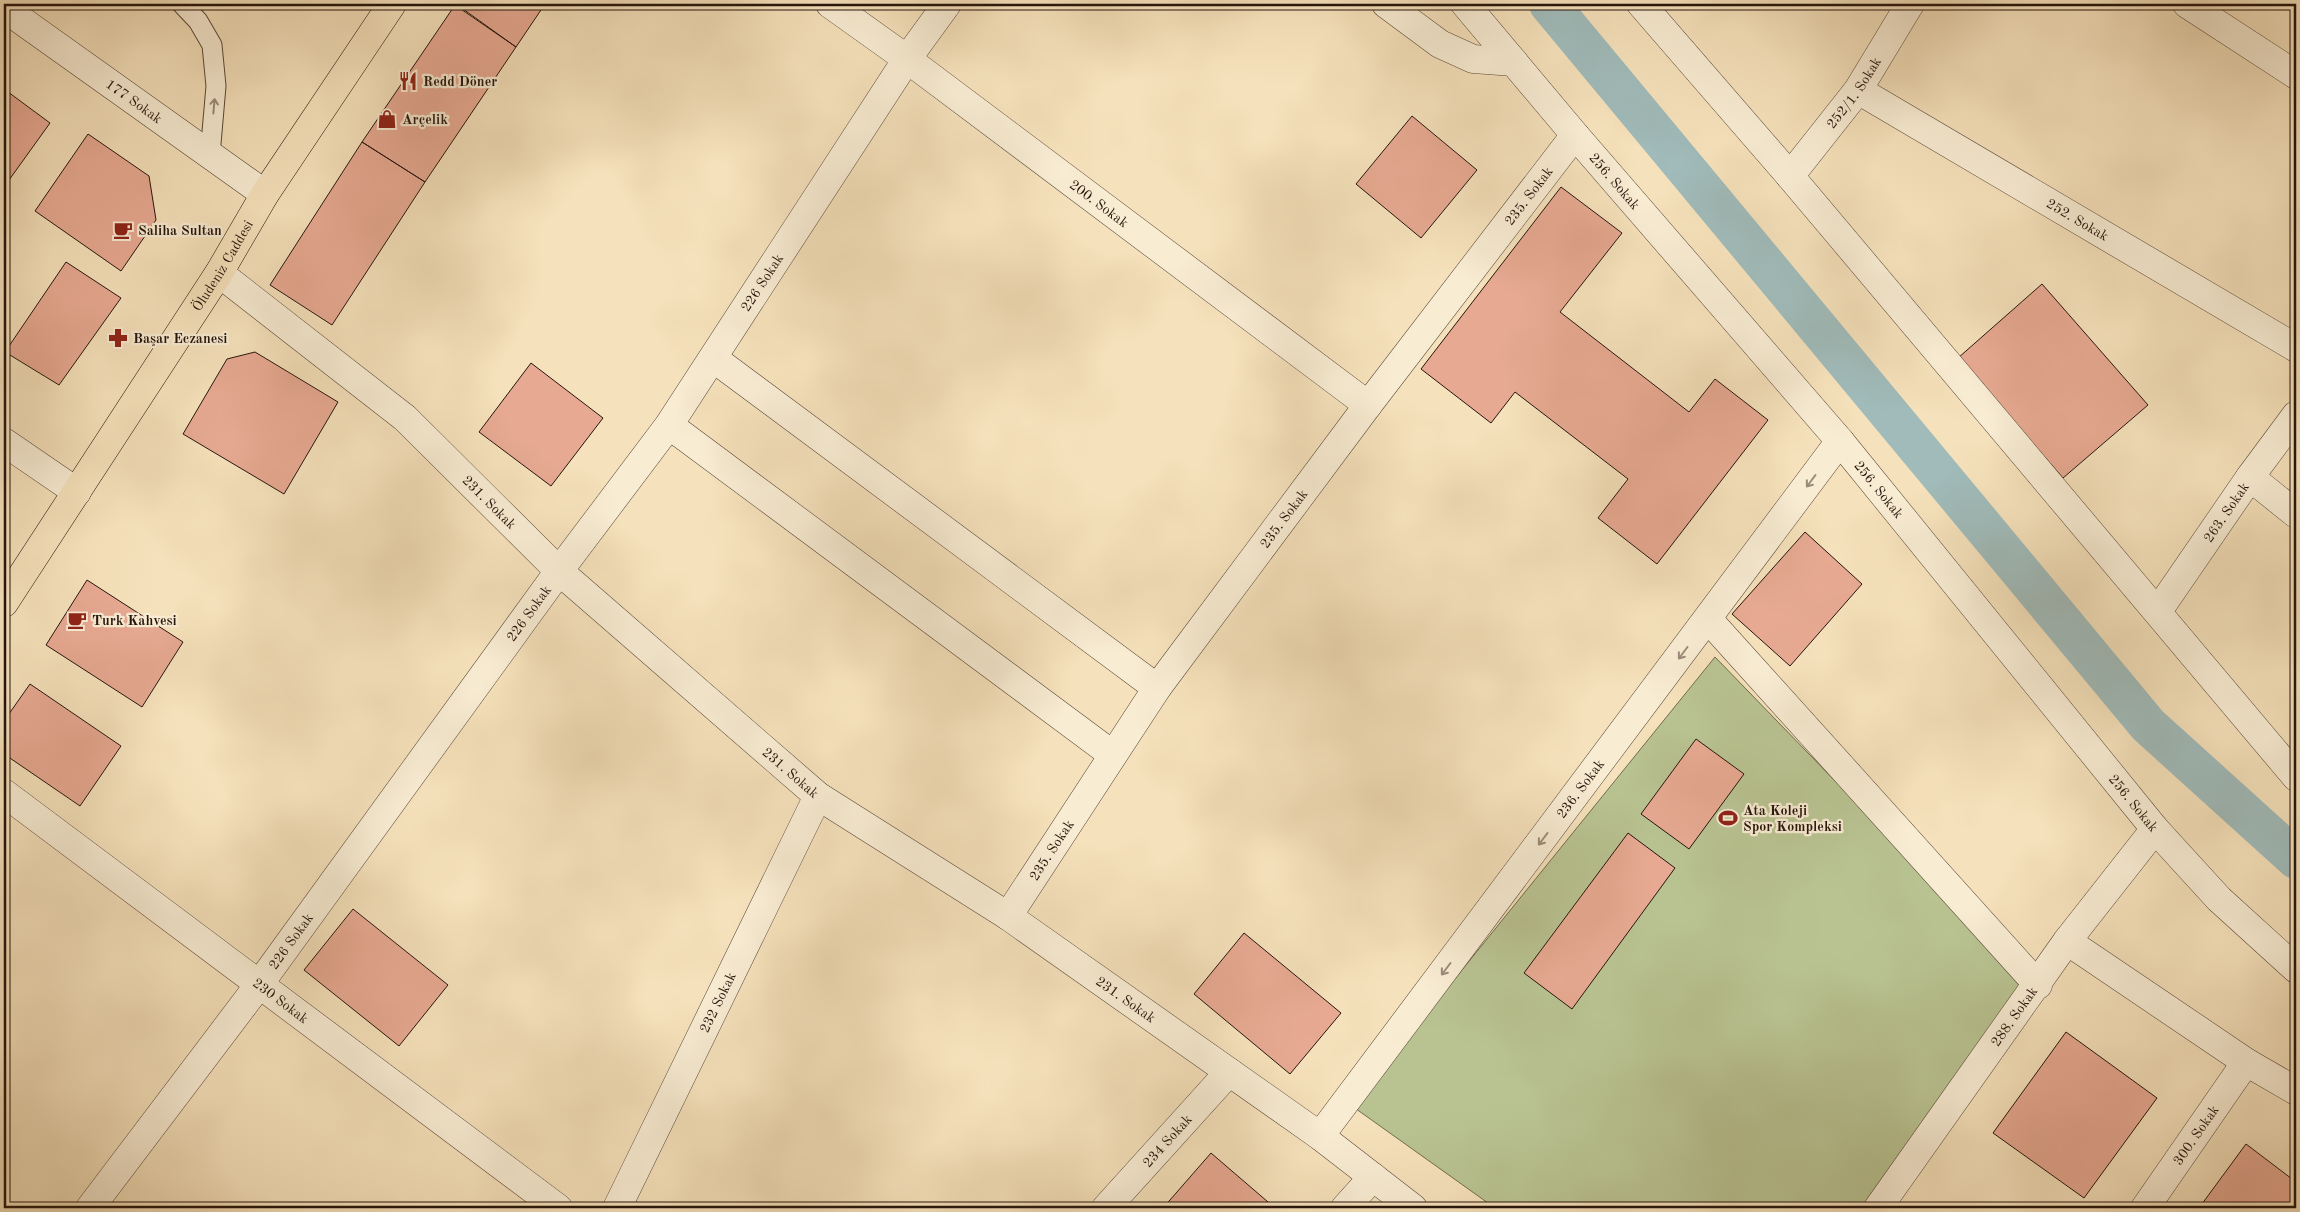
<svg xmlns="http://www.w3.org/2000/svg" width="2300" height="1212" font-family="'Old Standard TT',serif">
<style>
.green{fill:#b9c392;stroke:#706c4f}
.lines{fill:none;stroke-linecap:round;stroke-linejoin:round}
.canal{stroke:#a0bbba;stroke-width:40}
.building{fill:#e7a992;stroke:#26150c}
.service-casing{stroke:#5a4838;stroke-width:21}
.minor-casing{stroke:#5a4838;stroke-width:29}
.tertiary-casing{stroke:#5a4838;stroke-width:29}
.primary-casing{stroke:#26150c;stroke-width:29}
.service{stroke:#f8ecd3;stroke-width:19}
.minor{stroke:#f8ecd3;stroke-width:28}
.tertiary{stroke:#f8ecd3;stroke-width:28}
.primary{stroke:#f5e1bb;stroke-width:28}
.oneway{stroke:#9a8b79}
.labels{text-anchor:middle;stroke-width:4.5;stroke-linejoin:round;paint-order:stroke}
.poi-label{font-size:14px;font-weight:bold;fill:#26150c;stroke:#f8ecd3;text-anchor:start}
.street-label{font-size:14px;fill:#26150c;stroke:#f8ecd3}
</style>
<rect width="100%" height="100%" fill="#f5e1bb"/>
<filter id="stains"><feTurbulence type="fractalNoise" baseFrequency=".004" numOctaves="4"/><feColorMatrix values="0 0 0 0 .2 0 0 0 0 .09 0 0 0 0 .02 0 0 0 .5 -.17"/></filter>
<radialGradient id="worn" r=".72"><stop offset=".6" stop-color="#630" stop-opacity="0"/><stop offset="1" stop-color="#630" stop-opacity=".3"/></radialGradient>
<path class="green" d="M1715,657L2027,979L1866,1208H1495L1352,1106Z"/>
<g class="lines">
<path class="canal" d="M1549,4L2148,725L2296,859"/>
</g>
<path class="building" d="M456,4H545L516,47Z
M455,5L516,47L425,182L362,142Z
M4,89L50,123L4,187Z
M1412,116L1477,170L1421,238L1356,184Z
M88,134L149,176L156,220L121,271L35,211Z
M362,142L425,182L332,325L270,285Z
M1561,187L1622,233L1560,312L1689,412L1715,379L1768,420L1657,564L1598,518L1628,479L1515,392L1491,423L1421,369Z
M66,262L121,298L59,385L5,352Z
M2042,284L2148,405L2063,478L1958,358Z
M255,352L338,402L284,494L183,434L227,359Z
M531,363L603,418L551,486L479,432Z
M1805,532L1862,584L1790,666L1732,614Z
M87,580L183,642L142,707L46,645Z
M30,684L121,746L80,806L4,754V721Z
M1696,739L1744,774L1689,849L1641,814Z
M1628,833L1675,868L1572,1009L1524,973Z
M353,909L448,985L399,1046L304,970Z
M1244,933L1341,1013L1290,1074L1194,994Z
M2066,1032L2157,1098L2084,1198L1993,1133Z
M2246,1144L2296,1182V1208H2199Z
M1211,1153L1275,1208H1163Z"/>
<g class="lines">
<g class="service-casing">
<path id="service" d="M182,4L198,21L212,45L216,86L210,155"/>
</g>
<g class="minor-casing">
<g id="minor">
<path id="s1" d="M830,4L907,59L1368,405"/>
<path d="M1386,4L1440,44L1473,59L1514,62"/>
<path id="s2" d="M1465,4L1575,135L1840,441L2155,829L2219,899L2296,969"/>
<path d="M1641,4L1790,176L2296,777"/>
<path d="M2187,4L2296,75"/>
<path id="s3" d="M1858,90L2296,348"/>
<path id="s4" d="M1790,176L1858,90L1910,4"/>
<path id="s5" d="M219,273L405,418L559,571L818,796L1008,916L1320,1136L1413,1208"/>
<path d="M713,358L1157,688"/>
<path d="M669,425L1113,755"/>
<path d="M4,442L77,492"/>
<path d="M2250,477L2296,514"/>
<path id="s6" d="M2158,611L2250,477L2296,415"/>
<path d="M1708,619L2038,985"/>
<path id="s7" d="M4,793L558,1208"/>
<path id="s8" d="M1008,916L1157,688L1368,405L1575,135"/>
<path d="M2067,941L2246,1062L2296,1091"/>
<path id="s9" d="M1320,1136L1840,441"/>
<path id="s10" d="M90,1208L258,986L559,571L669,425L907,59L947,4"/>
<path id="s11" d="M617,1208L818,796"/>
<path id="s12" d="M1106,1208L1229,1072"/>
<path d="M1345,1208L1373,1177"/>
<path id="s13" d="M1878,1208L2067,941L2155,829"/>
<path id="s14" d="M2145,1208L2246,1062"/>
</g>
</g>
<g class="tertiary-casing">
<g id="tertiary">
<path id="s15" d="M4,8L265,194"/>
</g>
</g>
<g class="primary-casing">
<g id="primary">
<path id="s16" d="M4,603L219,273L265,194L392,4"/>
</g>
</g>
<use href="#service" class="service"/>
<use href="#minor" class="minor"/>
<use href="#tertiary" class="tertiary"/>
<use href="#primary" class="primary"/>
</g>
<defs><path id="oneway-shaft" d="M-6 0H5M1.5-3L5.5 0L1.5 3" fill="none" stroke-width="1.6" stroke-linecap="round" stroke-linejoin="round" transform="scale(1.25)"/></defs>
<g class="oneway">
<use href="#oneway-shaft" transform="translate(214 106) rotate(-85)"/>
<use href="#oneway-shaft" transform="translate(1811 481) rotate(127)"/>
<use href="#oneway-shaft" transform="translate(1683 653) rotate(127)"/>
<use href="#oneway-shaft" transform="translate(1543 839) rotate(127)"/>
<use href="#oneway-shaft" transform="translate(1446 969) rotate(127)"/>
</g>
<defs>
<g id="restaurant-bare" transform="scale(1.5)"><path d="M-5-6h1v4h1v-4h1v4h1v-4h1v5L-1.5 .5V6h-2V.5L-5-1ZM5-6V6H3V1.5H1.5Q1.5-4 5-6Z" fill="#8f2418" stroke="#f8ecd3" stroke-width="2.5" paint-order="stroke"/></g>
<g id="shop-bare" transform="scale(1.5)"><path d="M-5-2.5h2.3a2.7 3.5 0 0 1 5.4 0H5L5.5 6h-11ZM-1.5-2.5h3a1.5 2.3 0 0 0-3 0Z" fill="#8f2418" stroke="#f8ecd3" stroke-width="2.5" paint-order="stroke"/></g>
<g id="cafe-bare" transform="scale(1.5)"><path d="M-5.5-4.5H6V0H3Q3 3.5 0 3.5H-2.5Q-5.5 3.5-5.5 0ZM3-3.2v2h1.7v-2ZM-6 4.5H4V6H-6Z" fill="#8f2418" stroke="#f8ecd3" stroke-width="2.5" paint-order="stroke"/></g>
<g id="pharmacy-bare" transform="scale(1.5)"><path d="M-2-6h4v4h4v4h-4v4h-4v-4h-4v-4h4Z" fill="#8f2418" stroke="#f8ecd3" stroke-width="2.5" paint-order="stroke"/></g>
<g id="stadium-bare" transform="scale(1.5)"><path d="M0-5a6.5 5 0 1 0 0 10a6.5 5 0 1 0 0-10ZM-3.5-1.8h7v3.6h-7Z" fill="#8f2418" stroke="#f8ecd3" stroke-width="2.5" paint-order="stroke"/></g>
</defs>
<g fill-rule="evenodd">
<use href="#restaurant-bare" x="408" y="81"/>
<use href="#shop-bare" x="387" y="119"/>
<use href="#cafe-bare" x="123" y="230"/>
<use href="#pharmacy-bare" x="118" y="338"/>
<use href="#cafe-bare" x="77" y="620"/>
<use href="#stadium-bare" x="1728" y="818"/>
</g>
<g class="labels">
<g class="poi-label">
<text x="423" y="86">Redd Döner</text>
<text x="402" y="124">Arçelik</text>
<text x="138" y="235">Saliha Sultan</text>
<text x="133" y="343">Başar Eczanesi</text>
<text x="92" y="625">Turk Kahvesi</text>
<text x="1743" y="815">Ata Koleji<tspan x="1743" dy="16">Spor Kompleksi</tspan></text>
</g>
<g class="street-label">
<text dy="5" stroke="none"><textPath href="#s4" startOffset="105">252/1. Sokak</textPath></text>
<text dy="5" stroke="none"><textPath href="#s15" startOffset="160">177 Sokak</textPath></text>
<text dy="5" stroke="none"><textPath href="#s2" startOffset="232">256. Sokak</textPath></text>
<text dy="5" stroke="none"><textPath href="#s8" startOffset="889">235. Sokak</textPath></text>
<text dy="5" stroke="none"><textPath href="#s1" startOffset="335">200. Sokak</textPath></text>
<text dy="5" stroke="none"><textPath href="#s3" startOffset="255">252. Sokak</textPath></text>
<text dy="5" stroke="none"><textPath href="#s16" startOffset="402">Öludeniz Caddesi</textPath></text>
<text dy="5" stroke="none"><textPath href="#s10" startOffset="1144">226 Sokak</textPath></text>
<text dy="5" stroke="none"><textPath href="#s2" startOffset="638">256. Sokak</textPath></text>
<text dy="5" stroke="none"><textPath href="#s5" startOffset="355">231. Sokak</textPath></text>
<text dy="5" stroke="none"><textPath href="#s6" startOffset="120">263. Sokak</textPath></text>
<text dy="5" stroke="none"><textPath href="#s8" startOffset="484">235. Sokak</textPath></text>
<text dy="5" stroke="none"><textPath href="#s10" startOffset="739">226 Sokak</textPath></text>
<text dy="5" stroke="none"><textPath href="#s5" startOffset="760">231. Sokak</textPath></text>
<text dy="5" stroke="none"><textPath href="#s9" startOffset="434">236. Sokak</textPath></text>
<text dy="5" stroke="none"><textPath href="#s2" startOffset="1042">256. Sokak</textPath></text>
<text dy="5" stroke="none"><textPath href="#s8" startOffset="79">235. Sokak</textPath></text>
<text dy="5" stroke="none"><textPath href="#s10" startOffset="334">226 Sokak</textPath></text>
<text dy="5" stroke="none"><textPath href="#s5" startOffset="1165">231. Sokak</textPath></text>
<text dy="5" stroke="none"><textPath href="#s7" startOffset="346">230 Sokak</textPath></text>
<text dy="5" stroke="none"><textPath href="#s11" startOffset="229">232 Sokak</textPath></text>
<text dy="5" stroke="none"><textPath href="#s13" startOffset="235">288. Sokak</textPath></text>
<text dy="5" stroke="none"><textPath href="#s14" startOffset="89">300. Sokak</textPath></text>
<text dy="5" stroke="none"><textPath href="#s12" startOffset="91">234 Sokak</textPath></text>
</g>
</g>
<rect width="2300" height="1212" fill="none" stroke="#f5e1bb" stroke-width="20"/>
<rect x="5" y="5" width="2290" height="1202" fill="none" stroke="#26150c" stroke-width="2.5"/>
<rect x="10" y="10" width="2280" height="1192" fill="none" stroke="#26150c"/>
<rect width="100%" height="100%" filter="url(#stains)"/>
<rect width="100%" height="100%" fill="url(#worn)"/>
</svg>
